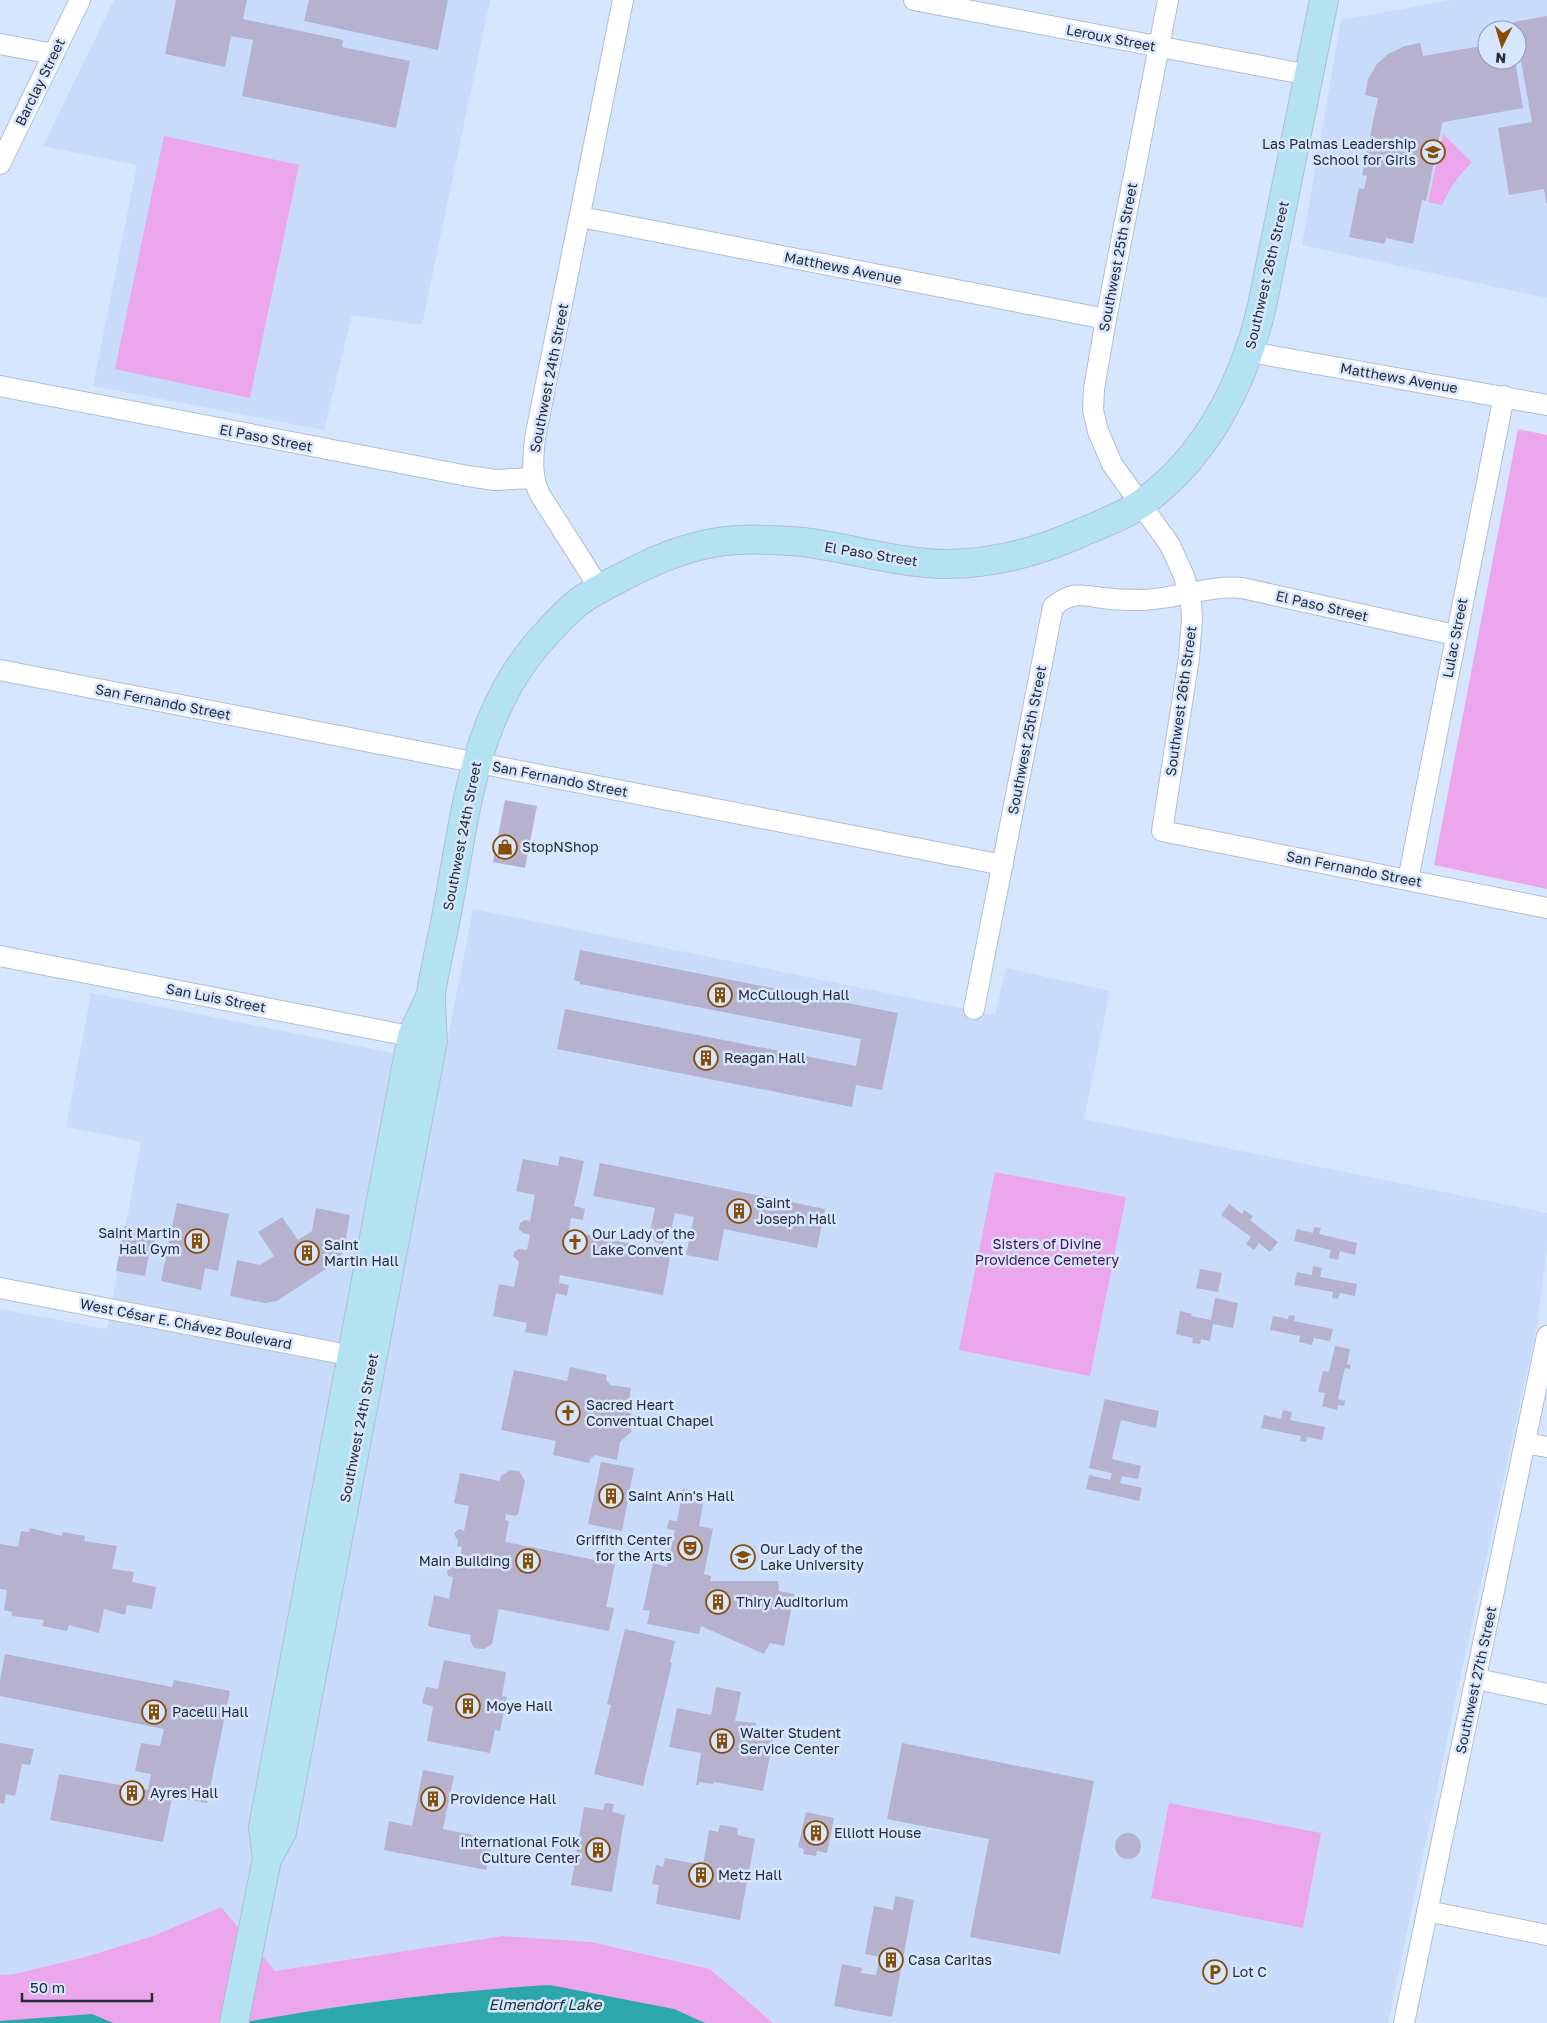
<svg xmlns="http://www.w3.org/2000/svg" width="1547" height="2023" font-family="'Golos Text',sans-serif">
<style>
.built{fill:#c9dbfb;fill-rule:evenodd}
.green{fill:#eba6ec}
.water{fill:#2ca7aa}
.building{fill:#b6b1cc}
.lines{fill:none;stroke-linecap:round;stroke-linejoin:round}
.minor-casing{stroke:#afbdd5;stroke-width:22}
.secondary-casing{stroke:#afbdd5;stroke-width:30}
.minor{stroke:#fff;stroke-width:20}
.secondary{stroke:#b3e2f2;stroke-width:28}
.labels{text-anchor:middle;stroke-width:5;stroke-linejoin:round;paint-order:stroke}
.street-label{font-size:14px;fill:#262b35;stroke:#d7e6ff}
.poi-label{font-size:14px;fill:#262b35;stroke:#d7e6ff;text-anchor:start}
.park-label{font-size:14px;fill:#4c0b50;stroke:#d7e6ff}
.water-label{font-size:15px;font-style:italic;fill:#162f30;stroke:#d7e6ff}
</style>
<rect width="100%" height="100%" fill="#d7e6ff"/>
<path class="built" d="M114,0H490L422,325L352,315L324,430L93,386L137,165L43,146Z
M1451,0H1547V298L1302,245L1341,20ZM1487,30H1517V60H1487Z
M473,909L995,1015L1006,968L1110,991L1084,1119L1547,1213V1247L1537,1326L1461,1674L1388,2023H773L710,1969L591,1942L503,1936L275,1971L220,1907L153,1936L82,1958L14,1974L0,1975V1309L107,1329L141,1142L66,1127L91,993L443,1063Z"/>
<path class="green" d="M1443,134L1472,162C1459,175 1450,188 1442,205L1428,202Z
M164,136L299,165L250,398L115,369Z
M1518,429L1547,435V889L1434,865Z
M995,1172L1126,1197L1090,1376L959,1350Z
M1169,1803L1321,1833L1303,1928L1151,1898Z
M221,1907L275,1971L503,1936L591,1942L710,1969L773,2023H0V1975L14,1974L82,1958L153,1936Z"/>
<path class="water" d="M550,1985L674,2009L705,2023H241C343,2004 446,1991 550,1985Z
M92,2014L113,2023H0V2021Z"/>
<path class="building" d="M176,0H247L243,19L343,40L342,47L410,61L396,128L242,96L253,40L231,36L225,67L165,54Z
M309,0H448L438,50L304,21Z
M1547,16V203H1546L1544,189L1509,195L1498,128L1532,122L1514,22Z
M1420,43L1423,56L1487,45V60H1515L1523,108L1444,122L1442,124L1426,201L1422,200L1413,244L1386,238L1384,244L1349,237L1359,188L1364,189L1367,176L1362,175L1378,98L1365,95L1368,79L1377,64L1388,54L1405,46Z
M505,800L537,806L525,868L493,862Z
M580,950L898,1013L882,1090L856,1085L852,1107L557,1049L565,1009L856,1066L861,1039L580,984V982L574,980Z
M560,1156L584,1161L574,1206L585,1209L583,1220L571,1218L569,1231L671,1252L663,1295L560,1275L559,1283L569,1285L567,1296L556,1293L547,1336L525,1332L527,1323L493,1316L499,1284L514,1287L519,1262L513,1256L514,1252L519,1249L527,1250L530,1235L523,1233L519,1229L520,1223L525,1220L530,1221L535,1195L516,1191L523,1159L558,1166Z
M600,1163L825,1209L817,1248L724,1229L718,1261L686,1255L694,1217L675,1213L670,1235L662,1244L655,1242L650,1232L655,1208L593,1196Z
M177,1203L229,1214L218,1271L205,1268L201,1290L161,1281Z
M1229,1204L1242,1214L1244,1210L1253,1216L1250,1220L1278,1242L1270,1252L1259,1243L1254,1250L1246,1244L1251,1237L1221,1215Z
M316,1208L350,1215L344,1250L338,1261L277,1301L265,1303L230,1296L237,1260L260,1265L274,1256L258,1232L282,1217L298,1240L312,1231Z
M124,1226L157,1232L153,1255L149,1254L145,1276L116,1271Z
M1314,1227L1321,1228L1319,1234L1357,1243L1355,1255L1340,1251L1338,1260L1329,1258L1331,1250L1294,1241L1297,1229L1313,1233Z
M1313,1266L1322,1268L1320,1277L1357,1284L1355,1296L1340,1293L1338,1299L1332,1298L1333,1292L1294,1285L1297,1272L1312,1275Z
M1200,1269L1222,1273L1218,1292L1196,1288Z
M1215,1298L1238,1303L1233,1328L1213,1324L1210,1341L1201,1339L1200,1344L1192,1343L1193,1338L1176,1334L1180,1311L1192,1314L1191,1316L1211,1320Z
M1289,1315L1295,1316L1294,1321L1333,1329L1330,1341L1314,1338L1312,1345L1299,1342L1300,1336L1270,1330L1273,1316L1288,1319Z
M1335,1346L1350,1349L1347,1364L1351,1365L1350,1369L1345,1368L1338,1399L1345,1401L1344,1406L1338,1405L1337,1410L1322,1406L1325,1393L1318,1392L1323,1371L1329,1372Z
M570,1367L607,1375L606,1379L610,1385L631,1388L628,1407L633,1419L631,1432L620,1442L617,1460L595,1455L590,1459L589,1463L553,1455L556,1441L501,1430L514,1370L567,1381Z
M1105,1399L1159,1411L1156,1428L1121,1420L1112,1459L1141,1466L1138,1479L1122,1476L1120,1483L1142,1488L1139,1501L1086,1489L1089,1475L1110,1480L1112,1473L1089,1468Z
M1283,1410L1292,1412L1290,1420L1325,1427L1322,1440L1307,1437L1306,1442L1300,1441L1301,1436L1261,1428L1264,1415L1281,1419Z
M601,1462L634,1468L622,1531L588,1524Z
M510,1470L519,1471L525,1481L518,1514L515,1516L506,1514L505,1520L509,1521L505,1542L615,1564L606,1607L614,1608L609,1631L499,1609L492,1644L484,1649L474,1648L470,1640L471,1635L430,1627L428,1625L434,1595L449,1599L453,1577L448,1576L447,1571L453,1566L454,1558L460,1559L462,1547L457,1546L458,1540L456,1538L454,1533L459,1529L464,1531L469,1506L454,1503L460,1473L500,1481L501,1476Z
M683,1489L705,1493L699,1526L713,1529L704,1574L711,1576L710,1581H778L779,1591L794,1594L784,1646L770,1643L764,1654L701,1626L699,1634L647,1624L650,1611L643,1610L653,1563L667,1567L675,1530L667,1529L669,1520L677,1521Z
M30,1528L62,1536L63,1532L85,1536L84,1541L117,1546L112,1569L134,1572L132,1582L156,1587L152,1609L127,1605L125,1615L104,1609L99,1633L69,1625L67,1631L42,1626L44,1620L12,1616V1612L4,1610L7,1590L0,1589V1544L18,1547L21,1531L29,1532Z
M625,1629L675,1641L670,1662L672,1663L643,1786L594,1774L611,1705L607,1704Z
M5,1654L172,1687L174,1680L230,1691L207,1803L172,1797L163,1842L50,1820L59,1774L148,1790L151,1774L135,1771L141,1743L160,1746L164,1729L0,1696V1681Z
M444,1660L506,1672L502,1696L507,1697L500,1731L495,1730L490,1753L427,1741L433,1707L422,1703L426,1687L438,1689Z
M716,1687L741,1692L735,1721L756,1723L754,1732L774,1735L763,1791L714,1782L713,1784L699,1782V1785H696L701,1753L669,1747L677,1708L711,1715Z
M0,1743L34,1749L30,1765L22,1764L15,1796L6,1794L4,1804L0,1803Z
M902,1743L1094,1781L1060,1954L970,1937L989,1839L887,1819Z
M423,1770L454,1776L443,1829L493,1839L486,1870L384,1850L389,1821L412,1826Z
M605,1803L614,1804L612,1812L625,1815L612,1892L571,1885L584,1807L603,1810Z
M806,1812L834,1818L827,1853L817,1851L816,1856L803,1854L804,1849L798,1847Z
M720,1825L738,1828L737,1835L755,1839L740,1920L656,1904L659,1885L652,1884L656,1865L663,1867L665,1858L703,1865L709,1830L718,1832Z
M1115 1846a13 13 0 1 1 26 0a13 13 0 1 1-26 0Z
M895,1896L914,1900L892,2017L834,2006L842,1964L862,1968L861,1973L876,1975L880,1957L865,1954L874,1906L893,1910Z"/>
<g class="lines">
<g class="minor-casing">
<path id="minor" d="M914,0L1309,75
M1168,0L1106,319L1094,389L1093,410L1098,431L1112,464L1170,545L1184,576L1191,603L1192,619L1189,658L1162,831L1547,908
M0,44L54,54
M0,164L80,0
M581,217L1106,319
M1250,352L1547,405
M0,386L468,476L495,480L533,478
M600,589L539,493C531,473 533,459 535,438L623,0
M0,670L1003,865
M1408,880L1504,396
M0,956L425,1039
M974,1009L1053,607C1072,591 1081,595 1103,598C1116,600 1129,600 1142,600C1176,599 1208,585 1242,588L1455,635
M0,1288L364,1358
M1525,1443L1547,1447
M1477,1679L1547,1694
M1427,1911L1547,1935
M1404,2023L1547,1336"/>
</g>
<g class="secondary-casing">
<path id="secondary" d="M267,1859L282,1832L433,1040C432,1025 431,1010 431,995C432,982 436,969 438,956C443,933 448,909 452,885C468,794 480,703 547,633C557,622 568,610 580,601C594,591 610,583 626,575C660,557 698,542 737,540C758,539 782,540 803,542C850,548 897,563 945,564C992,564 1035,553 1078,534C1099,525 1124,516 1142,503C1207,457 1244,382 1262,306L1324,0
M234,2023L267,1859L263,1827L412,1036L429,999"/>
</g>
<use href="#minor" class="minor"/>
<use href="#secondary" class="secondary"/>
</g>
<defs>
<g id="school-ring" transform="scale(1.25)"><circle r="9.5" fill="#d7e6ff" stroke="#874d05" stroke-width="1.5"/><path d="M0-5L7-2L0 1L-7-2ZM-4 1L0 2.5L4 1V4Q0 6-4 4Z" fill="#874d05"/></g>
<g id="shop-ring" transform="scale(1.25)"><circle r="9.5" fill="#d7e6ff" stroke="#874d05" stroke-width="1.5"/><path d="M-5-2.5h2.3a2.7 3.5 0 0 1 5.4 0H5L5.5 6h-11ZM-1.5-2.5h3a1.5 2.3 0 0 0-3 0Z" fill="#874d05"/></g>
<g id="building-ring" transform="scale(1.25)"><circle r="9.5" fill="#d7e6ff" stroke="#874d05" stroke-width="1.5"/><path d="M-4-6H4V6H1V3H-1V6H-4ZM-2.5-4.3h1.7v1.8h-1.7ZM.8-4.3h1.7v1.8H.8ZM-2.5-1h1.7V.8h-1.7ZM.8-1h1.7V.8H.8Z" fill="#874d05"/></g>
<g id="church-ring" transform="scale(1.25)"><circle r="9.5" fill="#d7e6ff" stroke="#874d05" stroke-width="1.5"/><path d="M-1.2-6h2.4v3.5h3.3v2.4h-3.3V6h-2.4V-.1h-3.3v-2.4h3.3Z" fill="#874d05"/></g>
<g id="theatre-ring" transform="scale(1.25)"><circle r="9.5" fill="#d7e6ff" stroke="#874d05" stroke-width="1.5"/><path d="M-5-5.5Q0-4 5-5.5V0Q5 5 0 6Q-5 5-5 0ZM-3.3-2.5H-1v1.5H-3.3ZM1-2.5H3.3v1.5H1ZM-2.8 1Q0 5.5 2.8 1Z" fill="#874d05"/></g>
<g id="university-ring" transform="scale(1.25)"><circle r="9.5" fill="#d7e6ff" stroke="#874d05" stroke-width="1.5"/><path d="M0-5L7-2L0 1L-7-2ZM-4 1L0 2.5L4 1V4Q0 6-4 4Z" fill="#874d05"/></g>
<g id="parking-ring" transform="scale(1.25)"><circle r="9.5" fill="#d7e6ff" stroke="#874d05" stroke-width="1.5"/><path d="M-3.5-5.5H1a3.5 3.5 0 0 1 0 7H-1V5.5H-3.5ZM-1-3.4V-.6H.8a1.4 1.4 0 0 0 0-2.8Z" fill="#874d05"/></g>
</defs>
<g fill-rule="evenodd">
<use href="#school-ring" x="1433" y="152"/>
<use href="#shop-ring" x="505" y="847"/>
<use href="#building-ring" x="720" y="995"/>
<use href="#building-ring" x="706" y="1058"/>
<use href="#building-ring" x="739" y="1211"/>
<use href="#building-ring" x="197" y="1241"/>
<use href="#church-ring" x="575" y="1242"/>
<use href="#building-ring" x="307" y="1253"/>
<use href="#church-ring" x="568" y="1413"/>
<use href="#building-ring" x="611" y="1496"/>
<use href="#theatre-ring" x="690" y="1548"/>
<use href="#university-ring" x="743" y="1557"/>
<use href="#building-ring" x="528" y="1561"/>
<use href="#building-ring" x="718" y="1602"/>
<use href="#building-ring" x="468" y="1706"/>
<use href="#building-ring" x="154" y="1712"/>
<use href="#building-ring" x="722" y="1741"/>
<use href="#building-ring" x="132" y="1793"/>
<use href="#building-ring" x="433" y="1799"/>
<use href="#building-ring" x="816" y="1833"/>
<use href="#building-ring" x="598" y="1850"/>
<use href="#building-ring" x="701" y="1875"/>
<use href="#building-ring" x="891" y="1960"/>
<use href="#parking-ring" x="1215" y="1972"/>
</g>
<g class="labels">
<g class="street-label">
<text transform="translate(1111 38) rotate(11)" y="5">Leroux Street</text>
<text transform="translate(40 82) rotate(-64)" y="5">Barclay Street</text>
<text transform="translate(1118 257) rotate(-79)" y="5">Southwest 25th Street</text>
<text transform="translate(843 268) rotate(11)" y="5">Matthews Avenue</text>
<text transform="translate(1267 275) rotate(-77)" y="5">Southwest 26th Street</text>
<text transform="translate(549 378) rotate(-79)" y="5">Southwest 24th Street</text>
<text transform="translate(1399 378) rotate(10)" y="5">Matthews Avenue</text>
<text transform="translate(266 438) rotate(11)" y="5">El Paso Street</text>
<text transform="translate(871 554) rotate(9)" y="5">El Paso Street</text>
<text transform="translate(1322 606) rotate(13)" y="5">El Paso Street</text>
<text transform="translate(1455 638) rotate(-79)" y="5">Lulac Street</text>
<text transform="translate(1181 701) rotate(-82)" y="5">Southwest 26th Street</text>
<text transform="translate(163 702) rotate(11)" y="5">San Fernando Street</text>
<text transform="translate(1027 740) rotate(-79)" y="5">Southwest 25th Street</text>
<text transform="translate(560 779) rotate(11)" y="5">San Fernando Street</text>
<text transform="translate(462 836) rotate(-79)" y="5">Southwest 24th Street</text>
<text transform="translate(1354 869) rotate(11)" y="5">San Fernando Street</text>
<text transform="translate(216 998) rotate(11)" y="5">San Luis Street</text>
<text transform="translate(186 1324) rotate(11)" y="5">West César E. Chávez Boulevard</text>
<text transform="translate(359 1428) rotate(-79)" y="5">Southwest 24th Street</text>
<text transform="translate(1476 1680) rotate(-78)" y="5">Southwest 27th Street</text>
</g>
<g class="poi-label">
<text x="1416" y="149" text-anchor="end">Las Palmas Leadership<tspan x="1416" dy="16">School for Girls</tspan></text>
<text x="522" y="852">StopNShop</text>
<text x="738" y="1000">McCullough Hall</text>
<text x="724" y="1063">Reagan Hall</text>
<text x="756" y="1208">Saint<tspan x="756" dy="16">Joseph Hall</tspan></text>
<text x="180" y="1238" text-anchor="end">Saint Martin<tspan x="180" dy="16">Hall Gym</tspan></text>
<text x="592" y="1239">Our Lady of the<tspan x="592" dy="16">Lake Convent</tspan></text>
<text x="324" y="1250">Saint<tspan x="324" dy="16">Martin Hall</tspan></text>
<text x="586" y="1410">Sacred Heart<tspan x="586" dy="16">Conventual Chapel</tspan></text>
<text x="628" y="1501">Saint Ann's Hall</text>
<text x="672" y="1545" text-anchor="end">Griffith Center<tspan x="672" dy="16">for the Arts</tspan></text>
<text x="760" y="1554">Our Lady of the<tspan x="760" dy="16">Lake University</tspan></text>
<text x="510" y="1566" text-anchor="end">Main Building</text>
<text x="736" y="1607">Thiry Auditorium</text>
<text x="486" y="1711">Moye Hall</text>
<text x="172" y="1717">Pacelli Hall</text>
<text x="740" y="1738">Walter Student<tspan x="740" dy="16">Service Center</tspan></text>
<text x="150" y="1798">Ayres Hall</text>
<text x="450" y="1804">Providence Hall</text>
<text x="834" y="1838">Elliott House</text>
<text x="580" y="1847" text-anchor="end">International Folk<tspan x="580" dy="16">Culture Center</tspan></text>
<text x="718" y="1880">Metz Hall</text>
<text x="908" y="1965">Casa Caritas</text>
<text x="1232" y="1977">Lot C</text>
</g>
<g class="park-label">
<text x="1047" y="1249">Sisters of Divine<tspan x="1047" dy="16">Providence Cemetery</tspan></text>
</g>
<g class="water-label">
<text x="545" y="2010">Elmendorf Lake</text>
</g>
</g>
<g transform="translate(1502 45) rotate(185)"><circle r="24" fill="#d7e6ff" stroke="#909bae"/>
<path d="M0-4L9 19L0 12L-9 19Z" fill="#874d05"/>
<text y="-8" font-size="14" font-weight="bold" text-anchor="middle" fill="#262b35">N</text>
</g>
<path d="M22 1993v8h130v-8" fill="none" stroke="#262b35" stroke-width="2.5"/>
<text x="30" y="1993" font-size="15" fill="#262b35" stroke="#d7e6ff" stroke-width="4" paint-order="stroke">50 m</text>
</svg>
